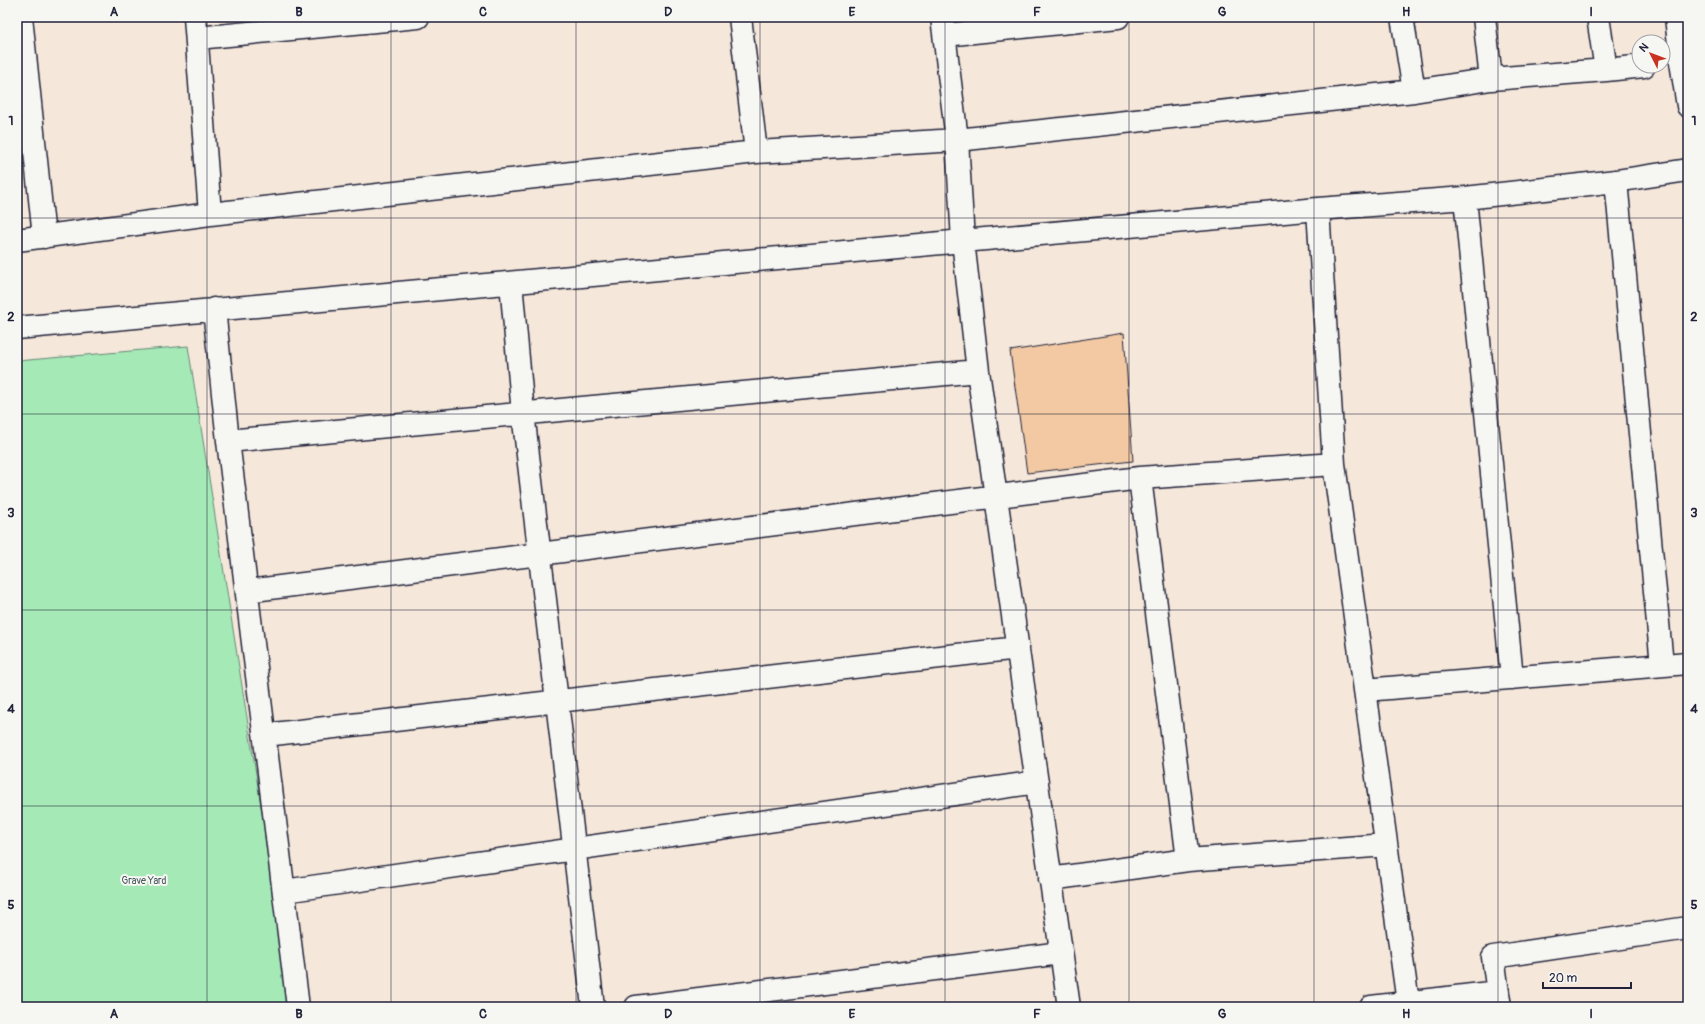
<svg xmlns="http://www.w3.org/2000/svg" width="1705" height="1024" font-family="Pangolin,sans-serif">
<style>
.green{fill:#a5eab6;stroke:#648678}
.building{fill:#f2c9a2;stroke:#22223b}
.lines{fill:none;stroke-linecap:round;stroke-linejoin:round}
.minor-casing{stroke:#22223b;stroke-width:25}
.minor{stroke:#f6f6f2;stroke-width:22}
.grid{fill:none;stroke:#22223b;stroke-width:1;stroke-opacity:0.55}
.labels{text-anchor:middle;stroke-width:4;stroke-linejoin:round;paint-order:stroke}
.park-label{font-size:10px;fill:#43545a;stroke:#f6f6f2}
.neatline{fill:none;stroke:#22223b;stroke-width:1.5}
.grid-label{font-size:13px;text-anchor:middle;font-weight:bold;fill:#22223b}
</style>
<rect width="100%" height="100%" fill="#f5e8da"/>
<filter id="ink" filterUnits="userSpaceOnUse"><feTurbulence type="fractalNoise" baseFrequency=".025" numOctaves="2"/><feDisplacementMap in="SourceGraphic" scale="8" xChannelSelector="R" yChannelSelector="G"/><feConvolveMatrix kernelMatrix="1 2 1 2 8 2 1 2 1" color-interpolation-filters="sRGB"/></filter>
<g filter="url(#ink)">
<path class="green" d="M188,346L293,1007H17V361Z"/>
<path class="building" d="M1124,333L1133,461L1027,473L1010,351Z"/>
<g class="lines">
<g class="minor-casing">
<path id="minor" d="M21,17L44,237
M195,17L210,214
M740,17L756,152
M1484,17L1491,79
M1676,17L1681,62L1688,106
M945,35L1118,17
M197,38L418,17
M1606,70L1644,66
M1414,91L1491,79L1606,70L1598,17
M1616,181L1662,665
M1465,198L1512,678
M1318,209L1334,464L1408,1003
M17,240L210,214L756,152L957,140L1414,91L1402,17
M511,283L523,413L593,1007
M214,309L228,441L298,1007
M17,328L963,241L957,140L942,17
M228,441L978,371
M1140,478L1334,464
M247,591L1140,478L1188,860L1050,879
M1365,690L1688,663
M265,735L1018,648
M1188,860L1386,845
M284,891L1037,782
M636,1007L1061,953
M1069,1007L978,371L963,241L1318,209L1465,198L1616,181L1688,170
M1371,1007L1498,992
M1500,1007L1493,957L1688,928"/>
</g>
<use href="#minor" class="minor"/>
</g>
</g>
<path class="grid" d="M207,17V1007M391,17V1007M576,17V1007M760,17V1007M945,17V1007M1129,17V1007M1314,17V1007M1498,17V1007M17,218H1688M17,414H1688M17,610H1688M17,806H1688"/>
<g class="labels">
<g class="park-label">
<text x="144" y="884">Grave Yard</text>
</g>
</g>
<rect width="1705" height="1024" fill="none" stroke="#f6f6f2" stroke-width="44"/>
<g transform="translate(1651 54) rotate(312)"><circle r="19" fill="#f6f6f2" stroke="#a1a1a9"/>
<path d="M0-3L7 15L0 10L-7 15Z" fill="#c8321e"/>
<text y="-6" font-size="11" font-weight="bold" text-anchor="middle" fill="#22223b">N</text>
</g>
<path d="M1543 982v6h88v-6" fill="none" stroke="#22223b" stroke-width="2"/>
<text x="1549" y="982" font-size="12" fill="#22223b" stroke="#f6f6f2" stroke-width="3" paint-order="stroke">20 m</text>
<rect x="22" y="22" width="1661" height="980" class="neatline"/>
<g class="grid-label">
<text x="114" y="16">A</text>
<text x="299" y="16">B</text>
<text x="483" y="16">C</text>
<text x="668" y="16">D</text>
<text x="852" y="16">E</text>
<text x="1037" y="16">F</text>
<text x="1222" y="16">G</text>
<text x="1406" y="16">H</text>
<text x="1591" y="16">I</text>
<text x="11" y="125">1</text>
<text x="1694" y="125">1</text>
<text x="11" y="321">2</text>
<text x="1694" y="321">2</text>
<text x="11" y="517">3</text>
<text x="1694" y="517">3</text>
<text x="11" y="713">4</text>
<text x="1694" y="713">4</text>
<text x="11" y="909">5</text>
<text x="1694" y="909">5</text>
<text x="114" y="1018">A</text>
<text x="299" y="1018">B</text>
<text x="483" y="1018">C</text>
<text x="668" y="1018">D</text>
<text x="852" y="1018">E</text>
<text x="1037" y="1018">F</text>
<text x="1222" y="1018">G</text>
<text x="1406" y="1018">H</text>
<text x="1591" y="1018">I</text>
</g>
</svg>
